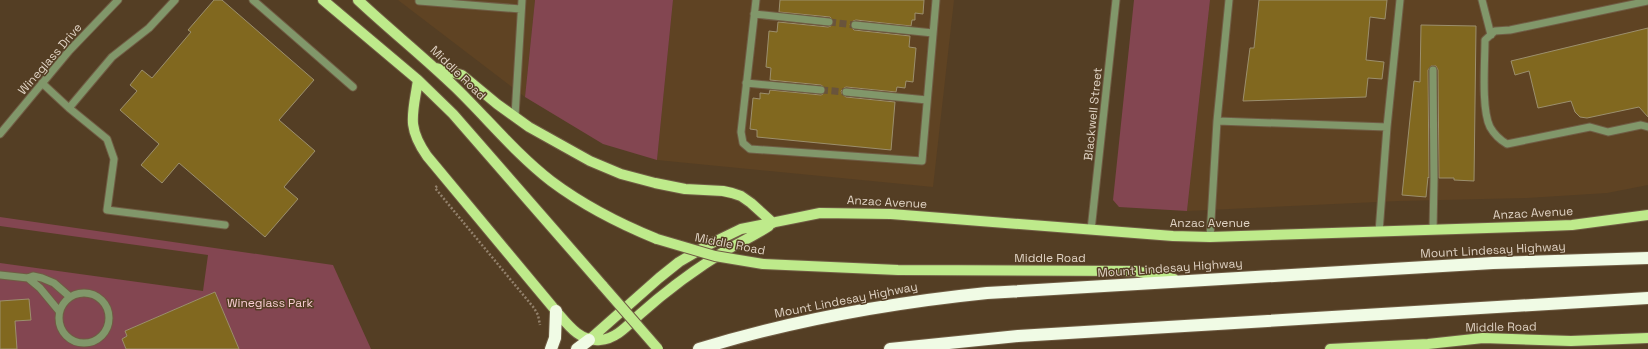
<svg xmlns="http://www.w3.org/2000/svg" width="1648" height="349" font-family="'Space Grotesk',sans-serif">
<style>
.built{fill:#5f4323}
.green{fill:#834651}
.building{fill:#81681f;stroke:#9c8f6d}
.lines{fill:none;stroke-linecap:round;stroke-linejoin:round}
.minor-tunnel{stroke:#69543c;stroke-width:7;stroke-dasharray:7 3.5;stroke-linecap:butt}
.minor-casing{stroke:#705c44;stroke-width:9}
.major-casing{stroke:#705c44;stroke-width:12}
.highway-casing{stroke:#705c44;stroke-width:14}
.path{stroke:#93816c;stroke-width:2.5;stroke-dasharray:2 2;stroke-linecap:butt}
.minor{stroke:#81976a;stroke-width:7}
.major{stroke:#beea8b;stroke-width:10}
.highway{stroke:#f0fbe5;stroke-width:12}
.major-bridge-casing{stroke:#705c44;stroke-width:12;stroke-linecap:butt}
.major-bridge{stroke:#beea8b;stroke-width:10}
.labels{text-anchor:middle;stroke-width:3;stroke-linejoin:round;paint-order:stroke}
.street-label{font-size:12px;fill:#dfd2c3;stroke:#543e24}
.park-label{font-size:12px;fill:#f8ccd2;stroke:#543e24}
</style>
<rect width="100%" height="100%" fill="#543e24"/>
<path class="built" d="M398,0H535L525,97Z
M673,0H954L933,187L657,160Z
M1210,0H1648V185L1607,193L1527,198L1399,201L1187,211Z"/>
<path class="green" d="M535,0H673L657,160L603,144L525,97Z
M1134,0H1210L1187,211L1119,207L1113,200Z
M0,217L333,265L371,349H239L215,292L125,331L127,336L122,339L126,349H17L0,322L30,320L0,301V263L203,291L208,255L0,226Z"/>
<path class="building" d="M214,0H222L314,80L279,120L315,151L284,187L298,199L265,237L179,163L162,183L141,165L159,144L120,110L137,91L130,85L142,70L152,78L191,32L188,30Z
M780,0H924L923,14L915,13V20H912L911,26L856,20L853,21L850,24L851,27L854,30L910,36L909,47L916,48L913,82L906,81L905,88L897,87L896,92L846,87L844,88L841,91L842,94L846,97L895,102L891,150L757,137V130L750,129L753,98L760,99V93L769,94L770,90L821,95L823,94L826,91L825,88L821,85L770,80L771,68L766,67L769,31L777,32L778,22L828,27L831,26L834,23L833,20L830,17L779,12Z
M1259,0H1387L1385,19L1370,17L1366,60L1384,62L1382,79L1368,78L1366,97L1243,101L1250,48H1254Z
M1421,25L1476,26L1474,181L1454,180V178H1439L1438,70L1436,66H1431L1428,70L1429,178L1428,177L1426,197L1402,195L1414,81L1420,82Z
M1648,28V117L1639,107L1587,118L1580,117L1575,112L1571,101L1538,108L1529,71L1515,75L1511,61Z
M215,292L239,349H126L122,339L127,336L125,331Z
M29,299L31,320L15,321L17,349H0V301Z"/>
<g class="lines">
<path class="minor-tunnel" d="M829,22L855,25
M821,90L846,92"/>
<g class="minor-casing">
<path id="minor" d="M253,0L353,87
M756,0L741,132L743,143L750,149L922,161L936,0
M1482,0L1491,35
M419,1L521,9
M1648,1L1510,30L1495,31L1485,40C1485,61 1481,109 1490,127C1494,134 1500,140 1507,144L1590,127L1608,132L1641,125L1648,127
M754,14L829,22
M855,25L933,33
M42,83L69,108L112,57L149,28L175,0
M746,83L821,90
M846,92L927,100
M69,108L107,139L114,159L107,210L225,225
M515,116L522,0
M1217,121L1387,127
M0,134L69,51L118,0
M1091,230L1116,0
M1433,230L1434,179L1433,70
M1379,232L1387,127L1400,0
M1210,237L1217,121L1229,0
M0,275L28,278L33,276L42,278L54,283L70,297
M28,278L40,288L59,311
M59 318a25 25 0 1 1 50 0a25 25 0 1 1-50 0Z"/>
</g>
<g class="major-casing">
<path id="major" d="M323,0L418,80L453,114L603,286
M358,0C390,30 424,57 455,87C487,118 516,154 551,181C583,205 620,224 657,239
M436,68L462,75L497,104L529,127L590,161L621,174L655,183L685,189L723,191L732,193L741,196L751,203L773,223
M418,80C413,114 406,126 427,156L556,311C568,325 580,342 600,340C616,339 628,325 639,315C667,290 698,267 730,248C743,241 757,234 769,226
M763,264L898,270L1135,271L1174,279
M589,340L659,278L679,262L708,245L741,229L820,213L891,214L1173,236L1210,237L1547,226L1572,225L1648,215
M1330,349L1428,344L1483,338L1571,341L1648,338"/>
</g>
<g class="highway-casing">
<path id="highway" d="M551,349L555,338L556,311
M577,349L589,340
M699,349C793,320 889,303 987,293L1493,263L1648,258
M890,349L1018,336L1648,298"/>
</g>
<path class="path" d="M437,186L435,188L534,308L538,315L540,325"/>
<use href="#minor" class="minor"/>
<use href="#major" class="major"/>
<use href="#highway" class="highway"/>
<g class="major-bridge-casing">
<path id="major-bridge" d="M657,239L715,256L763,264
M603,286L658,349"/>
</g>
<use href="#major-bridge" class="major-bridge"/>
</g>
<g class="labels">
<g class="street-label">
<text transform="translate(50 59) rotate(-49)" y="4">Wineglass Drive</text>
<text transform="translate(458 73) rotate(44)" y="4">Middle Road</text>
<text transform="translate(1093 114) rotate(-84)" y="4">Blackwell Street</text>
<text transform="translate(887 202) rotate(3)" y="4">Anzac Avenue</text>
<text transform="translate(1533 213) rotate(-3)" y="4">Anzac Avenue</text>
<text x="1210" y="227">Anzac Avenue</text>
<text transform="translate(730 244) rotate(11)" y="4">Middle Road</text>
<text transform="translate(1493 250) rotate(-3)" y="4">Mount Lindesay Highway</text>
<text x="1050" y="262">Middle Road</text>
<text transform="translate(1170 268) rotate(-4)" y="4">Mount Lindesay Highway</text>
<text transform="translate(846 300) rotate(-11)" y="4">Mount Lindesay Highway</text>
<text transform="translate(1501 327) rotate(-1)" y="4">Middle Road</text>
</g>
<g class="park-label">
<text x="270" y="307">Wineglass Park</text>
</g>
</g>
</svg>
